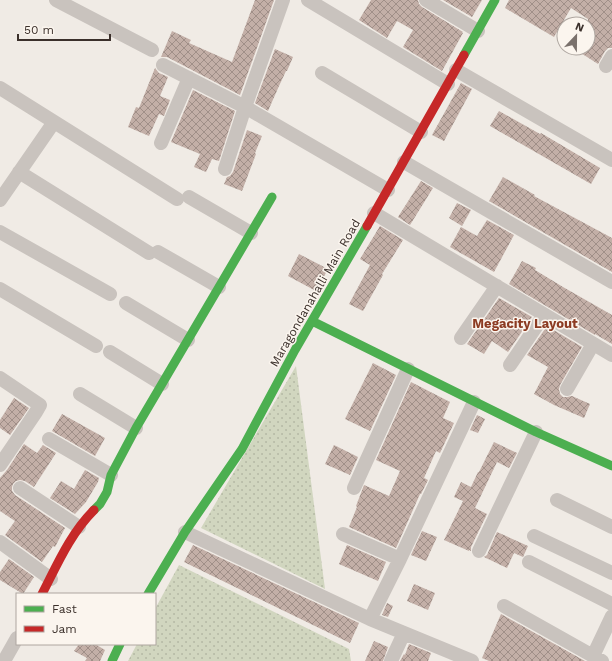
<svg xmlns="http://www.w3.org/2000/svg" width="612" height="661" font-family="'Work Sans',sans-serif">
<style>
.grass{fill:url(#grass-dots)}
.building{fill:url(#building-cross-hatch)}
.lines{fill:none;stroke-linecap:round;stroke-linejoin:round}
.street{stroke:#c9c3be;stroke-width:14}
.fast{stroke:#4caf50;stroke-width:9}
.jam{stroke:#c62828;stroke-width:9}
.labels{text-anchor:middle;stroke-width:3;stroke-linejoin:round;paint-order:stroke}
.street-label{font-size:12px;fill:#3b302b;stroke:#fbf5ee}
.neighbourhood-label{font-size:13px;font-weight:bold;fill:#8c3b22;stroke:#fbf5ee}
</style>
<defs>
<pattern id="grass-dots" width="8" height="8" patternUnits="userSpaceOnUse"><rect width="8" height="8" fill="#d1d6bf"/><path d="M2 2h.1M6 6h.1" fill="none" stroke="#b4b8a4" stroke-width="1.8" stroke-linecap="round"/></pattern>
<pattern id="building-cross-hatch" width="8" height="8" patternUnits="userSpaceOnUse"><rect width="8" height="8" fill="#c3afa7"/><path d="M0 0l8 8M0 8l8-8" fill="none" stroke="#a08f88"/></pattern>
</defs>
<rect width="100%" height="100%" fill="#f0ebe5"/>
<path class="grass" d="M296,366L325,589L201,528Z
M179,565L349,649L351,661H128L137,644H155V609Z"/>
<path class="building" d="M255,0H274L240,95L167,57H161L172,31L191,40L189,43L232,62Z
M371,0H418L419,4L422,7L463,32L462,33H463L442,71L403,47L413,30L397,21L387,38L359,20Z
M443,0H482L472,17Z
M509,0H612V48H608L605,51L598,64L573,48H588V19L571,8L554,37L505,8Z
M275,49L293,57L287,71H286L279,86L268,111L255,103Z
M155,68L159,73L168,77L160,96L170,100L164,116L159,114L149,136L128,127L136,107L139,108Z
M461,83L472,89L444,141L432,135Z
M193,90L235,111L219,161L212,159L206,172L194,167L200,154L171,142Z
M499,111L540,134L541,133L600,168L591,184L490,126Z
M247,130L262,136L255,153L256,154L242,191L224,184L227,177L230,176L233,172Z
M503,177L535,195L534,196L612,238V272L489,201Z
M421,181L433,188L410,225L398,217Z
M457,203L471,210L462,226L449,218Z
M487,220L514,235L494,272L450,247L461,227L477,236Z
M380,226L403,240L382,274L383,275L363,311L349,304L370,265L360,259Z
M299,254L328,269L316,291L288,276Z
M522,261L536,268L535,270L563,287L612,315V344L595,334V335L509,284Z
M499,298L532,317L508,352L492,341L484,354L467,344Z
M547,326L582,347L560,385L559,389L560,394L563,397H567L572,396L590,404L584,418L554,405L534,394L548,367L527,355Z
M373,363L396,375L370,431L345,419Z
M411,382L450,402L443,418L454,423L440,453L436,451L424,478L428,480L421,494H420L396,548L349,527L357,507L356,506L364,485L389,496L400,471L376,460Z
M14,398L29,408L10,435L0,428V420Z
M62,414L105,438L95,456L52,431Z
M477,415L485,419L478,433L470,430Z
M494,442L517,453L509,468L497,462L475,508L487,514L471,547V551L469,550V551L444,540L463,501L454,497L461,482L471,487L478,472H479Z
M24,444L37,453L43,445L56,453L34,487L25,481L20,480L16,481L13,484L12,487V491L15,495L65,528L55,547L53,546L42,562L5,535L15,521L0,511V478L7,470Z
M334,445L358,457L350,475L325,464Z
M85,470L99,478L98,482L86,502L75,514L50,498L61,481L74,489Z
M422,531L437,537L426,561L411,555Z
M497,532L528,546L523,557L514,553L507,568L484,557L487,555Z
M193,545L359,623L350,643L278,608L184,562Z
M347,545L386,562L378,581L339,564Z
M9,559L34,577L23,594L0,580V572Z
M414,584L435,593L428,610L407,601Z
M387,603L393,606L388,617L382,615Z
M501,614L585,661H489L482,658Z
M374,641L388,647L383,661H365Z
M79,644H95L105,650L100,661H85L87,658L74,651Z
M409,644L431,653L428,661H400L404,654L405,655Z"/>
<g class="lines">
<path class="street" d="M56,0L152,50
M308,0L448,84
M426,0L478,31
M163,65L245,107L388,190
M606,66L612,56
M456,70L612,160
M322,73L421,132
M0,88L177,199
M161,143L189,78
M404,162L612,282
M225,169L245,107L283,0
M19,172L149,253
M189,197L251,233
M0,200L54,122
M374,213L612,355
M0,232L110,294
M158,252L219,287
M0,289L96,346
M126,303L188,340
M461,338L497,286
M110,352L162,384
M510,365L544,315
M0,378L40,405L36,412L0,465
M567,389L593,344
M80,394L136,428
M49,439L111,475
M20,488L79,527
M354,488L408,369
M557,500L612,527
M185,532L370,619L472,661
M343,534L400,559
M534,536L612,573
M0,542L51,579
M479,551L536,432
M529,562L612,604
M504,606L602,661
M370,619L400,559L474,402
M593,656L612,616
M4,661L17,638
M391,661L404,633"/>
<path class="fast" d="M464,55L495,0
M312,321L536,432L612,466
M94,510L100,504L107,492L111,475L136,428L272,197
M148,594L185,532L242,449L295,350L367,226
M112,661L120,644"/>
<path class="jam" d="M367,226L464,55
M42,594C57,565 70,534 94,510"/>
</g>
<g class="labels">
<g class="street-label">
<text transform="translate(315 293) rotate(-60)" y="4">Maragondanahalli Main Road</text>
</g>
<g class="neighbourhood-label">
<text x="525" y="328">Megacity Layout</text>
</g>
</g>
<rect x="16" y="593" width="140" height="52" fill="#fbf5ee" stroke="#aea6a0"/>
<rect x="24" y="606" width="20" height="6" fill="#4caf50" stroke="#aea6a0"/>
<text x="52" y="613" font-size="12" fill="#3b302b">Fast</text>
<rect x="24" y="626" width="20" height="6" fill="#c62828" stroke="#aea6a0"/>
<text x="52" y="633" font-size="12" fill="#3b302b">Jam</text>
<g transform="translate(576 36) rotate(22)"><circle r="19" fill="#fbf5ee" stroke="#aea6a0"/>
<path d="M0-3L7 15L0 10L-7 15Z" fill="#7a716c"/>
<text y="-6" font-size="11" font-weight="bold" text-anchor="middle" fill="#3b302b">N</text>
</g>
<path d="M18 34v6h92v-6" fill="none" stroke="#3b302b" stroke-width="2"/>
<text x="24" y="34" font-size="12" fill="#3b302b" stroke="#fbf5ee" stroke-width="3" paint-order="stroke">50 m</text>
</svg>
